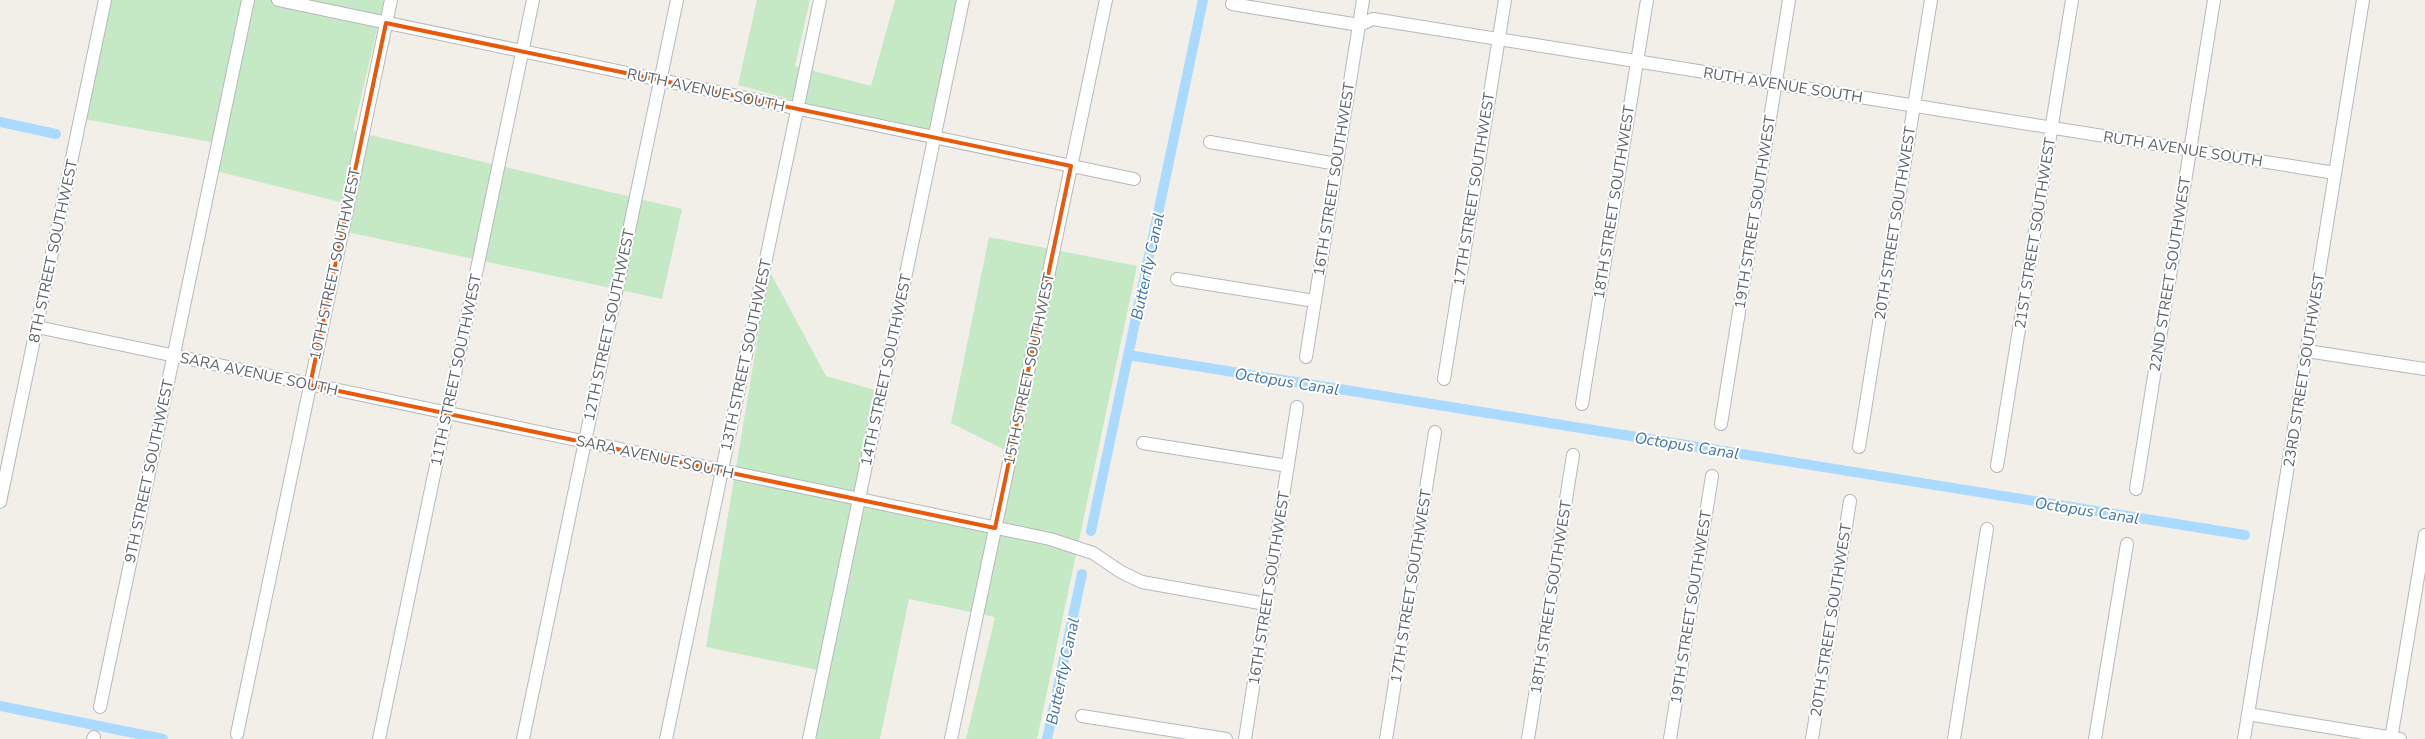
<svg xmlns="http://www.w3.org/2000/svg" width="2425" height="739" font-family="'Nunito Sans',sans-serif">
<style>
.green{fill:#c5e8c5}
.lines{fill:none;stroke-linecap:round;stroke-linejoin:round}
.canal{stroke:#aadaff;stroke-width:10}
.minor-casing{stroke:#b5b8bc;stroke-width:14}
.minor{stroke:#fff;stroke-width:12}
.marked{fill:none;stroke:#e8590c;stroke-width:4;stroke-linejoin:round}
.labels{text-anchor:middle;stroke-width:4;stroke-linejoin:round;paint-order:stroke}
.street-label{font-size:15px;fill:#5f6368;stroke:#fff}
.water-label{font-size:16px;font-style:italic;fill:#4174aa;stroke:#fff}
</style>
<rect width="100%" height="100%" fill="#f1efe8"/>
<path class="green" d="M105,0H384L353,131L682,209L662,299L342,231L348,204L212,170L217,143L78,118Z
M757,0H810L795,66L871,86L895,0H962L929,137L738,85Z
M989,237L1137,266L1037,739H966L995,617L909,599L880,739H812L823,671L706,647L769,270L826,376L878,391L857,494L999,523L1015,455L951,423Z"/>
<g class="lines">
<path class="canal" d="M0,122L56,134
M1128,355L2245,535
M1091,531L1203,0
M0,706L163,739
M1047,739L1082,574"/>
<g class="minor-casing">
<path id="minor" d="M278,0L1134,179
M1232,4L1359,25L1373,19L2335,173
M1210,142L1337,164
M1177,279L1315,301
M37,327L1050,539L1093,553L1121,572L1142,582L1266,604
M2307,351L2425,369
M1306,357L1363,0
M1444,379L1505,0
M1582,404L1647,0
M1721,424L1789,0
M1143,443L1288,466
M1859,447L1931,0
M1997,466L2072,0
M2136,489L2214,0
M0,502L105,0
M100,707L248,0
M2248,714L2400,739
M1082,716L1226,739
M237,734L391,0
M93,739L94,737
M379,739L533,0
M523,739L677,0
M666,739L820,0
M809,739L963,0
M951,739L1106,0
M1245,739L1297,407
M1386,739L1435,432
M1528,739L1573,455
M1670,739L1712,476
M1812,739L1850,501
M1954,739L1987,529
M2095,739L2127,544
M2244,739L2363,0
M2391,739L2425,535"/>
</g>
<use href="#minor" class="minor"/>
</g>
<path class="marked" d="M386,23L1071,166L995,528L310,385Z"/>
<g class="labels">
<g class="street-label">
<text transform="translate(1783 85) rotate(9)" y="5">RUTH AVENUE SOUTH</text>
<text transform="translate(706 90) rotate(12)" y="5">RUTH AVENUE SOUTH</text>
<text transform="translate(2183 149) rotate(9)" y="5">RUTH AVENUE SOUTH</text>
<text transform="translate(1334 179) rotate(-81)" y="5">16TH STREET SOUTHWEST</text>
<text transform="translate(1474 189) rotate(-81)" y="5">17TH STREET SOUTHWEST</text>
<text transform="translate(1614 202) rotate(-81)" y="5">18TH STREET SOUTHWEST</text>
<text transform="translate(1755 212) rotate(-81)" y="5">19TH STREET SOUTHWEST</text>
<text transform="translate(1895 223) rotate(-81)" y="5">20TH STREET SOUTHWEST</text>
<text transform="translate(2035 233) rotate(-81)" y="5">21ST STREET SOUTHWEST</text>
<text transform="translate(53 251) rotate(-78)" y="5">8TH STREET SOUTHWEST</text>
<text transform="translate(335 264) rotate(-78)" y="5">10TH STREET SOUTHWEST</text>
<text transform="translate(2170 274) rotate(-81)" y="5">22ND STREET SOUTHWEST</text>
<text transform="translate(609 325) rotate(-78)" y="5">12TH STREET SOUTHWEST</text>
<text transform="translate(746 355) rotate(-78)" y="5">13TH STREET SOUTHWEST</text>
<text transform="translate(1029 369) rotate(-78)" y="5">15TH STREET SOUTHWEST</text>
<text transform="translate(456 370) rotate(-78)" y="5">11TH STREET SOUTHWEST</text>
<text transform="translate(886 370) rotate(-78)" y="5">14TH STREET SOUTHWEST</text>
<text transform="translate(2304 370) rotate(-81)" y="5">23RD STREET SOUTHWEST</text>
<text transform="translate(259 374) rotate(12)" y="5">SARA AVENUE SOUTH</text>
<text transform="translate(655 457) rotate(12)" y="5">SARA AVENUE SOUTH</text>
<text transform="translate(149 471) rotate(-78)" y="5">9TH STREET SOUTHWEST</text>
<text transform="translate(1411 586) rotate(-81)" y="5">17TH STREET SOUTHWEST</text>
<text transform="translate(1269 588) rotate(-81)" y="5">16TH STREET SOUTHWEST</text>
<text transform="translate(1551 597) rotate(-81)" y="5">18TH STREET SOUTHWEST</text>
<text transform="translate(1691 607) rotate(-81)" y="5">19TH STREET SOUTHWEST</text>
<text transform="translate(1831 620) rotate(-81)" y="5">20TH STREET SOUTHWEST</text>
</g>
<g class="water-label">
<text transform="translate(1147 266) rotate(-78)" y="6">Butterfly Canal</text>
<text transform="translate(1287 381) rotate(9)" y="6">Octopus Canal</text>
<text transform="translate(1687 445) rotate(9)" y="6">Octopus Canal</text>
<text transform="translate(2087 510) rotate(9)" y="6">Octopus Canal</text>
<text transform="translate(1062 671) rotate(-78)" y="6">Butterfly Canal</text>
</g>
</g>
</svg>
